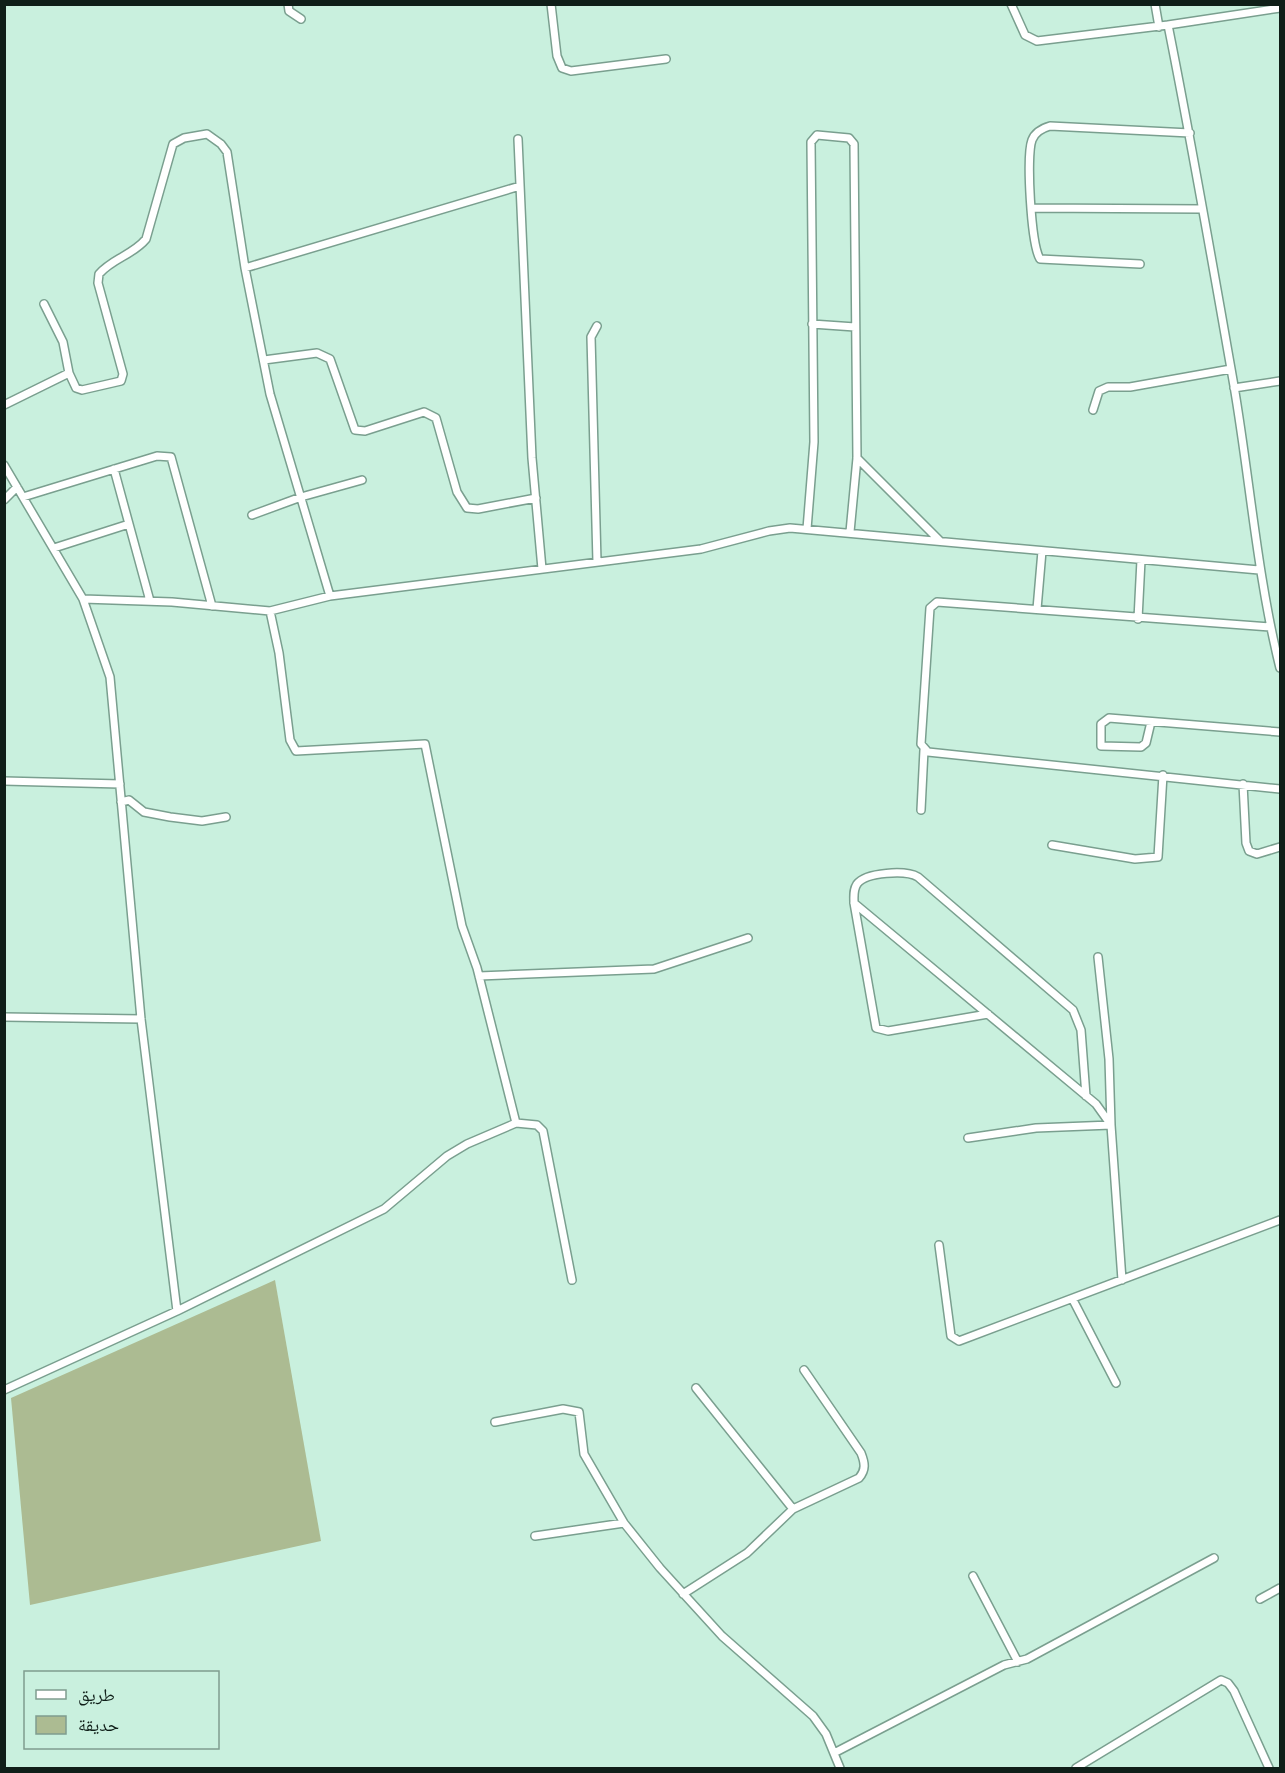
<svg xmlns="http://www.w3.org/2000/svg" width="1285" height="1773" font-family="'PT Sans Narrow','Noto Naskh Arabic',sans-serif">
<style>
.green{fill:#acbb92}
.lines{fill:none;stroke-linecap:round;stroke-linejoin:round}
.street-casing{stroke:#7a9f8f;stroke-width:10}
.street{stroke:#fff;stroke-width:7}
</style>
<rect width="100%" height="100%" fill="#c9f0de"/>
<path class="green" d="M275,1280L321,1541L30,1605L11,1398Z"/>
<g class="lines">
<g class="street-casing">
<path id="street" d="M288,4L289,11L301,19
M551,4L557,56L562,68L571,71L666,59
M1011,4L1025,35L1037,41L1168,25
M1155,4L1159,27
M1280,8L1168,25C1192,145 1213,266 1234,386C1250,480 1257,575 1280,668
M518,139L532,458L542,569
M1031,208L1202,209
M1140,264L1040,259C1031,244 1026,156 1032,140C1035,132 1043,128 1050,126L1190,133
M245,268L520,186
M812,324L855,327
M597,326L591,337L597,562
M264,360L317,353L330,359L355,430L365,431L424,412L436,418L457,492L467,508L478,509L536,498
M69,373L76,388L82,390L121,381L123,374L98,283L99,274C113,258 133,255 146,239L173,144L184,138L207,134L221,144L227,152L245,268L270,394L330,596
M1234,388L1280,381
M4,405L69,373L63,342L44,304
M1093,410L1099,391L1108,387H1130L1231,369
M857,458L940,541
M4,465L83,599L110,677L141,1019L177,1311
M114,469L150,601
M23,497L157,456L171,457L212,606
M4,500L17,487
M252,515L301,497L362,480
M807,529L814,442L811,142L817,135L849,138L854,144L857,458L850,532
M54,548L129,524
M83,599L172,602L270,611L279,653L290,740L296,751L425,744L462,926L477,968L516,1123
M1037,609L1042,551
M270,611L330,596L701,549L769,531L790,528L1259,570
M1138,619L1141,560
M1270,627L937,602L930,608L921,744L928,752L1280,789
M1151,722L1146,743L1141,747L1101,746V724L1109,718L1280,732
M4,781L120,784
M1243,784L1246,843L1249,851L1257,854L1280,847
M121,802L129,800L144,812L170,817L202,821L226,817
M921,810L924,750
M1052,845L1135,859L1158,857L1163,775
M854,903L1096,1104L1111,1125L1109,1059L1098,957
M479,976L654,969L748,938
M988,1014L888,1031L876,1028L854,903C854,896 853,890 857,884C866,872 906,870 918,877L1073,1010L1081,1030L1086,1096
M4,1017L141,1019
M968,1138L1036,1128L1111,1125L1122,1280
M939,1245L951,1336L959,1341L1280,1220
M1073,1300L1116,1383
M696,1388L793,1509
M4,1390L177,1311L384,1209L447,1156L467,1144L516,1123L537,1125L543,1131L572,1280
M495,1422L563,1409L579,1412L584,1454L624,1523L660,1568L722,1636L813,1716L826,1734L840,1768
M535,1536L624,1523
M973,1576L1018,1662
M683,1594L747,1553L793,1509L859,1478C866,1470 865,1463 861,1453L804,1370
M1260,1599L1280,1588
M834,1753L1004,1665L1027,1659L1214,1558
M1076,1768L1221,1680L1228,1683L1234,1691L1269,1768"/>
</g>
<use href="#street" class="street"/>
</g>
<rect width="1285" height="1773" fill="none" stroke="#0f1e18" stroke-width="12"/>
<rect x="24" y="1671" width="195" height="78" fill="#c9f0de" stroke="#7f9c8f" stroke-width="1.5"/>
<rect x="36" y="1690" width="30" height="9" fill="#ffffff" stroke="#7f9c8f" stroke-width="1.5"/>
<text x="78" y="1701" font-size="18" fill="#0f1e18">طريق</text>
<rect x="36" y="1716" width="30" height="18" fill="#acbb92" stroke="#7f9c8f" stroke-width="1.5"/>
<text x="78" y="1731" font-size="18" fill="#0f1e18">حديقة</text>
</svg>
